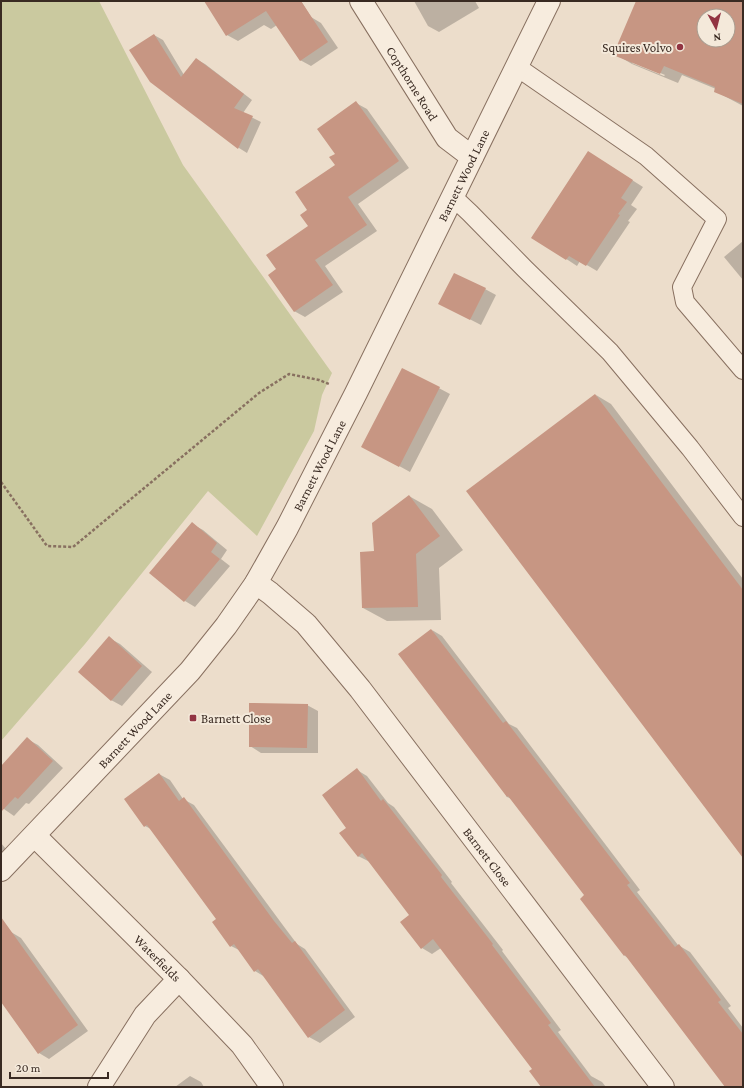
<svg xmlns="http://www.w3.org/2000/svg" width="744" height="1088" font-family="'Crimson Pro',serif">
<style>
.green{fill:#cac99f}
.shadow{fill:#0003;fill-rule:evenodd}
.building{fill:#c79683;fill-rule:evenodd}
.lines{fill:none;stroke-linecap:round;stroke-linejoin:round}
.service-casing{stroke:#887060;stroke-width:20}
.minor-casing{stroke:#887060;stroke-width:24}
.tertiary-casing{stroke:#887060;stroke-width:24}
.path{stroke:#887060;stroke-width:2.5;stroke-dasharray:3 2;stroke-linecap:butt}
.service{stroke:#f7ecde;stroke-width:18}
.minor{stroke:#f7ecde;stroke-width:22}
.tertiary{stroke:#f7ecde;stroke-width:22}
.poi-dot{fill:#923442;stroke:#f4e9da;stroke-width:1.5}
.labels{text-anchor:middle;stroke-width:4;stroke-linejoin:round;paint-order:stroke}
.poi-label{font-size:13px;fill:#392a22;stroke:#f4e9da;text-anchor:end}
.street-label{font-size:13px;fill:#392a22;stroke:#f4e9da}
</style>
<rect width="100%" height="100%" fill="#ecddcb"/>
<path class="green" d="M1,1H99L183,165L332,373L322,395L314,431L257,536L208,491L85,644L1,741Z"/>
<path class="shadow" d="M214,1H301L311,17L321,23L338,48L311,66L300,60L277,25L271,29L264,25L238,41L227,35Z
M414,1H475L479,8L439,32L428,26Z
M637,1H743V106L715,91L716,89L682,75L678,83L632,64L615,54ZM704,16H728V40H704ZM632,61L665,75L664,76L632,63Z
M154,35L163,40L184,75L196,59L205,64L252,100L243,113L261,122L247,153L239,148L150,81Z
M356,103L367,109L409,168L358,204L377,231L325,266L343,292L305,317L294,311L277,269L309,226L308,210L337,165L336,154Z
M599,159L643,187L631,205L637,209L628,221L630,222L597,271L580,261L577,266L533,237Z
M743,241V280L724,257Z
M485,289L496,295L481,325L450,309Z
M403,369L450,394L410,472L372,451Z
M596,395L611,404L743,579V856Z
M409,496L432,509L463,550L439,568L441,620L387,621L363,608Z
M192,524L203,530L227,550L221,559L230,566L195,607L185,601Z
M432,630L442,636L509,724L517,728L640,890L637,892L678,945L690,952L731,1006L728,1008L743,1028V1087H726L628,958L625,956L581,899L585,895L512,799L507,797Z
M109,638L120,644L152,672L122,706L111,700Z
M307,705L318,711V753H261L250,746Z
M27,739L38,745L63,768L29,804L26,803L14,816L1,807V767Z
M357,770L367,776L388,803L394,807L452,882L451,883L503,950L502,951L561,1030L558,1032L591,1076L602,1082L606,1087H542L533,1069L441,948L432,954L422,948L411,915L370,862L358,856L348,828Z
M159,774L170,780L183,799L194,805L285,928L297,944L305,949L355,1017L320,1043L309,1037L265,977L255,971L241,951L231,946L218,919L153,830L145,826Z
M1,843L6,849L1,854Z
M11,932L21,938L88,1031L49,1059L39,1053L1,1000V939Z
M190,1076L201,1082L204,1087H175Z"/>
<path class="building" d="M204,1H301L328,42L300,61L266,11L226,36Z
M636,1H743V104L714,92L715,87L664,66L660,74L613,55ZM704,16H728V40H704Z
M154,34L181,77L196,58L244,94L234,108L253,116L238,149L150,82L129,50Z
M356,101L399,161L348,197L367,225L315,260L333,285L294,312L268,275L276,269L266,255L308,226L300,215L307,210L295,192L335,165L329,157L335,154L317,129Z
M588,151L633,180L621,198L627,202L618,214L620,215L586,266L569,256L566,260L531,238Z
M454,273L486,288L470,320L438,304Z
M402,368L440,387L399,467L361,447Z
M595,394L743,590V858L466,491Z
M409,495L440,536L416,554L418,607L362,608L360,552L374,551L372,523Z
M192,522L217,543L211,552L220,559L184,602L149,573Z
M431,629L503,723L506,721L630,883L627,885L675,947L679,944L721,1000L718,1002L743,1034V1087H725L625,955L624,956L580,899L584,895L508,796L507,797L398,654Z
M109,636L142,666L111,701L78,672Z
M249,703L308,704L307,748L249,747Z
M27,737L53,761L18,799L15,797L1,812V766Z
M357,768L381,801L383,799L442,875L441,877L493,944L492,945L551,1023L548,1025L595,1087H541L529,1071L532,1069L433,939L421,949L400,922L409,915L362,853L358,857L339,833L346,828L322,795Z
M159,773L179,801L184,797L274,921L292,943L295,941L345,1010L308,1038L258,969L254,972L234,944L230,947L212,922L216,919L147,825L144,827L124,799Z
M1,917L78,1025L38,1054L1,1002Z"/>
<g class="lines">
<g class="service-casing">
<path id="service" d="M517,67L646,156L717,219L682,287L685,302L743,370
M453,197L470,213L525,269L610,352L690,448L743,517"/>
</g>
<g class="minor-casing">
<g id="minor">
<path id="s1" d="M361,1L447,138L472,157"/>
<path id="s2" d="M256,583L270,593L306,624L360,689L663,1087"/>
<path id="s3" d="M35,836L179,979L242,1045L272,1087"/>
<path d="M99,1087L145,1015L179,979"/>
</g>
</g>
<g class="tertiary-casing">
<g id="tertiary">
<path id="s4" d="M1,870L190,671L226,626L256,583L287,528L356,393L549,1"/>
</g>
</g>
<path class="path" d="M1,482L47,546L73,547L259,393L289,374L319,380L329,384"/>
<use href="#service" class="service"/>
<use href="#minor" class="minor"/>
<use href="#tertiary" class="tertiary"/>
</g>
<g class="poi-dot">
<circle cx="680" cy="47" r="4"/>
<rect x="189" y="714" width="8" height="8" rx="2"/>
</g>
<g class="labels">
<g class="poi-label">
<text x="672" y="52">Squires Volvo</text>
<text x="201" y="723" text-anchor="start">Barnett Close</text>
</g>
<g class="street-label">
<text dy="5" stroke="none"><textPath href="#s1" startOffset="97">Copthorne Road</textPath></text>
<text dy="5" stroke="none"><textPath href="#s4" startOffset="842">Barnett Wood Lane</textPath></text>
<text dy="5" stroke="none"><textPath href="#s4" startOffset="518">Barnett Wood Lane</textPath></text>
<text dy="5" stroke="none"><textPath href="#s4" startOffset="194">Barnett Wood Lane</textPath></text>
<text dy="5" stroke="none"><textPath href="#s2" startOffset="360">Barnett Close</textPath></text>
<text dy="5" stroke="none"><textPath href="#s3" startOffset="173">Waterfields</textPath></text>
</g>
</g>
<rect width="744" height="1088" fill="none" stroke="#392a22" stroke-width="4"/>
<g transform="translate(716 28) rotate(173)"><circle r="19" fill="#f4e9da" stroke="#a99d90"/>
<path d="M0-3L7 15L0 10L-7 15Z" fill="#923442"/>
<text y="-6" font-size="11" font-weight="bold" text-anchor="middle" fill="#392a22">N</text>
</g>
<path d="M10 1072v6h98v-6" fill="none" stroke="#392a22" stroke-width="2"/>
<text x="16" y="1072" font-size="12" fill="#392a22" stroke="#f4e9da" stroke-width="3" paint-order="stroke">20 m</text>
</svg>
